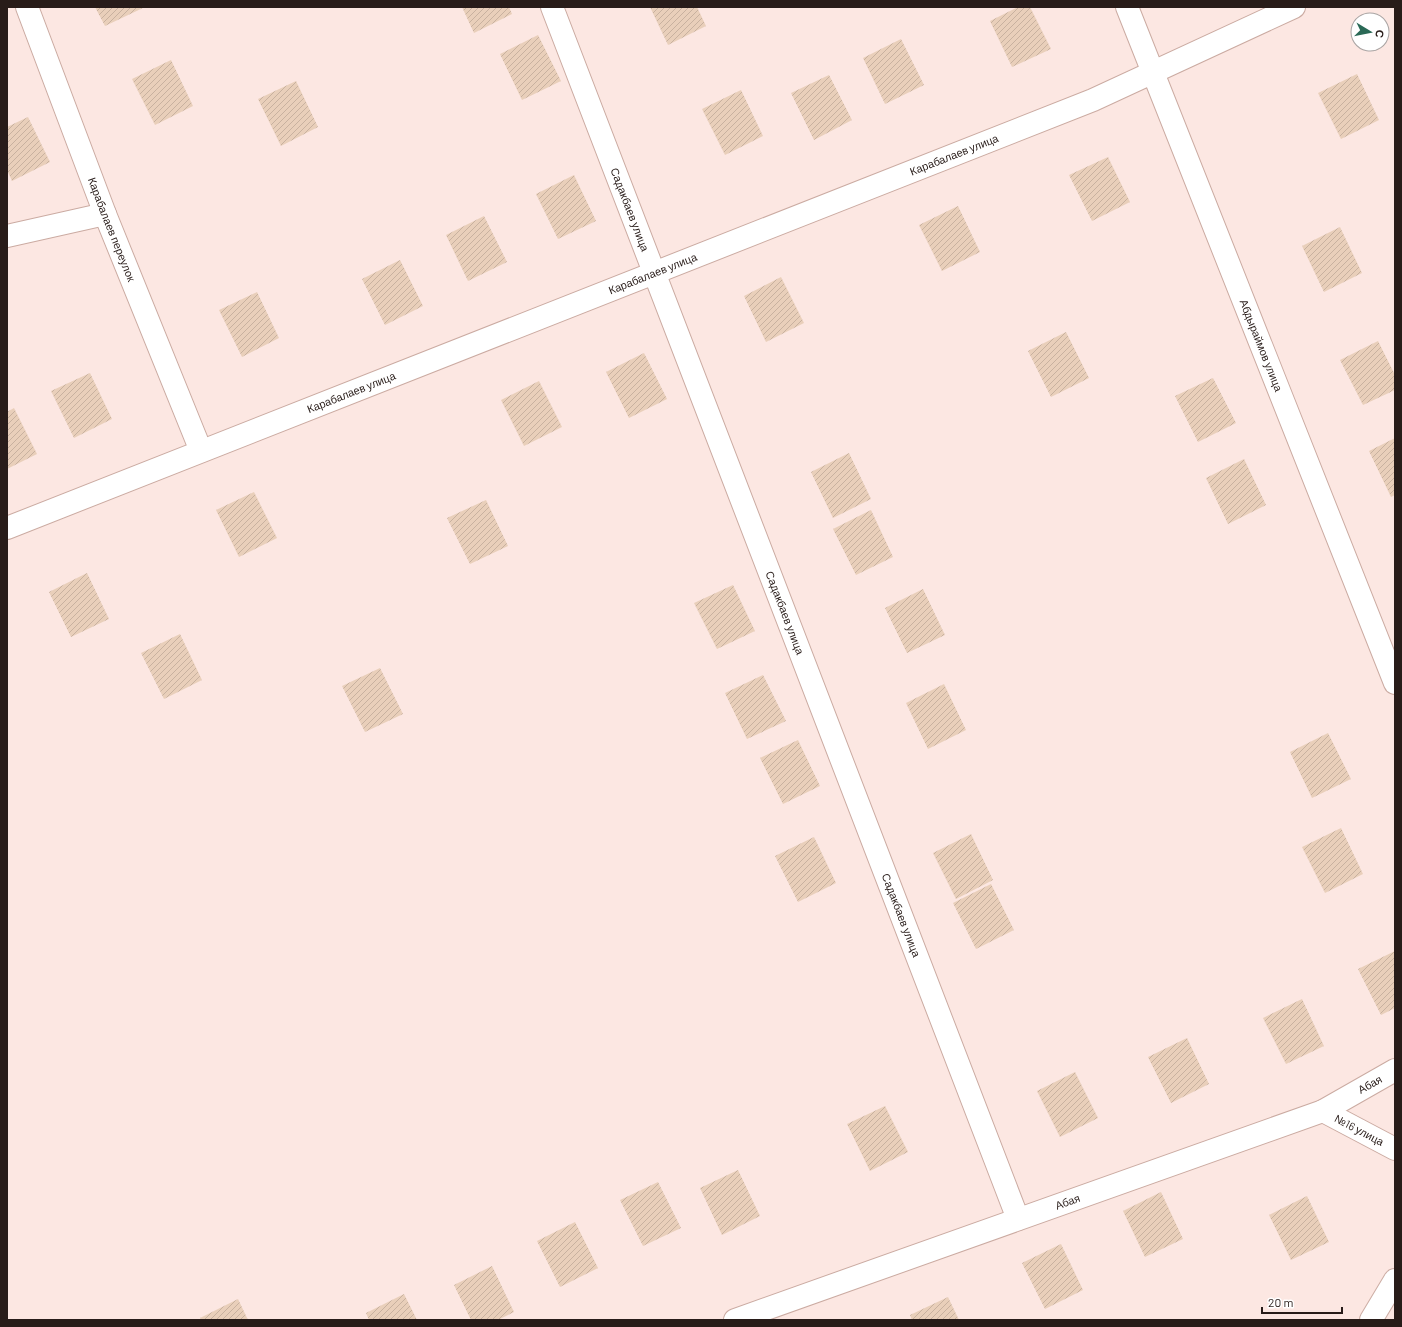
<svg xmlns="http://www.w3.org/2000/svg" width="1402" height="1327" font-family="Barlow,sans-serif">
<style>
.building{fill:url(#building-hatch)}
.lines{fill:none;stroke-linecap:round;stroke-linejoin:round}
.minor-casing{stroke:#cbaba2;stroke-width:24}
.minor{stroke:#fff;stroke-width:22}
.labels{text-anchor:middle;stroke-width:3;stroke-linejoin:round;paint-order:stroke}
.street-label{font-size:11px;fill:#281c19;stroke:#fff}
</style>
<defs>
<pattern id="building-hatch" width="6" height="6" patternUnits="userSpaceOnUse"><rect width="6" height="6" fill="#e9cfba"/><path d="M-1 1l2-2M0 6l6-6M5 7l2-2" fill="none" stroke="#c8b19f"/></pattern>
</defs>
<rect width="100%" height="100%" fill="#fce7e2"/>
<path class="building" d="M95,7H145L105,26Z
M462,7H509L512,14L474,33Z
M650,7H697L706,26L668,45Z
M1018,7H1030L1051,49L1012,67L990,21Z
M538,35L561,81L522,100L500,54Z
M901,39L924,85L885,104L863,58Z
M171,60L193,106L155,125L132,79Z
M1357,74L1379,120L1341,139L1318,93Z
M829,75L852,120L814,140L791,93Z
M296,81L318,127L281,146L258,99Z
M741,90L763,136L725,155L702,109Z
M28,117L50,162L12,181L7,170V127Z
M1108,157L1130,202L1092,221L1069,175Z
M574,175L596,221L558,239L536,194Z
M958,206L980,252L942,271L919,225Z
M484,216L507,262L468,281L446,235Z
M1340,227L1362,273L1324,292L1302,246Z
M400,260L423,306L385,325L362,279Z
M781,277L804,323L766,342L744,296Z
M257,292L279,338L242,357L219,310Z
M1066,332L1089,378L1051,397L1028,351Z
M1378,341L1395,375V390L1363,405L1340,360Z
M644,353L667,399L629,418L606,372Z
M90,373L112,419L74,438L51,391Z
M1213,378L1236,423L1198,442L1175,396Z
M539,381L562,427L524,446L501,400Z
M14,408L37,454L7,469V412Z
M1395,438V495L1391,497L1369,451Z
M849,453L871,499L833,518L811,472Z
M1244,459L1266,505L1228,524L1206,478Z
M254,492L277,538L239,557L216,510Z
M486,500L508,546L470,564L447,518Z
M871,510L893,557L856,575L833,529Z
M87,573L109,619L71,637L49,592Z
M733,585L755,631L717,649L694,603Z
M923,589L945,635L907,653L885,608Z
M180,634L202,680L164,699L141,653Z
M380,668L403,714L365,732L342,686Z
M763,675L786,721L747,739L725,693Z
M944,684L966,730L928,749L906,703Z
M1328,733L1351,779L1312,798L1290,752Z
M798,740L820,786L783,804L760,758Z
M1341,828L1363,874L1325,893L1302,847Z
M971,834L993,880L956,899L933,853Z
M814,837L836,883L798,902L775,856Z
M991,884L1014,930L976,949L953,903Z
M1395,951V1008L1381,1015L1358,969Z
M1302,999L1324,1046L1286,1064L1263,1018Z
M1187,1038L1209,1084L1171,1103L1148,1057Z
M1075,1072L1098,1118L1060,1137L1037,1091Z
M885,1106L908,1152L870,1171L847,1124Z
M738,1170L760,1216L722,1235L700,1188Z
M658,1182L681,1228L643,1246L620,1200Z
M1161,1192L1183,1239L1145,1257L1123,1211Z
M1307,1196L1329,1242L1291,1260L1269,1215Z
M575,1222L598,1268L560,1287L537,1241Z
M1061,1244L1083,1290L1045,1309L1022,1263Z
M492,1266L514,1312L498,1320H471L454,1285Z
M404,1294L417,1320H369L366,1313Z
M948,1297L959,1320H912L910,1315Z
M238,1299L248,1320H201L200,1318Z"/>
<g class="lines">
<g class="minor-casing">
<g id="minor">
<path id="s1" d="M27,7L105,214L201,451"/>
<path id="s2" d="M552,7L1018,1219"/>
<path id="s3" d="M1127,7L1395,683"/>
<path d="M7,236L105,214"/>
<path id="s4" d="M7,528L1093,100L1294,7"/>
<path id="s5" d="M1323,1111L1395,1149"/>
<path id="s6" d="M735,1320L1323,1111L1395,1070"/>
<path d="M1371,1320L1395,1280"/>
</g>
</g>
<use href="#minor" class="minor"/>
</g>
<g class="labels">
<g class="street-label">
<text dy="4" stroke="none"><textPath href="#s4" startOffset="1018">Карабалаев улица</textPath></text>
<text dy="4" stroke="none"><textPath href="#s2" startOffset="217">Садакбаев улица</textPath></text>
<text dy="4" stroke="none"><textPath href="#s1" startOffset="238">Карабалаев переулок</textPath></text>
<text dy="4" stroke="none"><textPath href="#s4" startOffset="694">Карабалаев улица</textPath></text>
<text dy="4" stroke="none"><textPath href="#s3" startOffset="364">Абдыраймов улица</textPath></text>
<text dy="4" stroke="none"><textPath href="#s4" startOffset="370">Карабалаев улица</textPath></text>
<text dy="4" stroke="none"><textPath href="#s2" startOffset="649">Садакбаев улица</textPath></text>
<text dy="4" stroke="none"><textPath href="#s2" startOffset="973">Садакбаев улица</textPath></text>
<text dy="4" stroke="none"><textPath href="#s6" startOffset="678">Абая</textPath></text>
<text dy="4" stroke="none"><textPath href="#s5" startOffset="41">№16 улица</textPath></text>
<text dy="4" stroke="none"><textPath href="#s6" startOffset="353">Абая</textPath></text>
</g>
</g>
<rect width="1402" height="1327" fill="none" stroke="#281c19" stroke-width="16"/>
<g transform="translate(1370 32) rotate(100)"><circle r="19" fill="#ffffff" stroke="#a9a4a3"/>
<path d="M0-3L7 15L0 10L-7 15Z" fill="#2a6956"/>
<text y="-6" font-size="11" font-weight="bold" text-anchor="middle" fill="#281c19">С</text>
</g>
<path d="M1262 1307v6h80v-6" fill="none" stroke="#281c19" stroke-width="2"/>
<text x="1268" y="1307" font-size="12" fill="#281c19" stroke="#ffffff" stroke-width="3" paint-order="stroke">20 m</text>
</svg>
